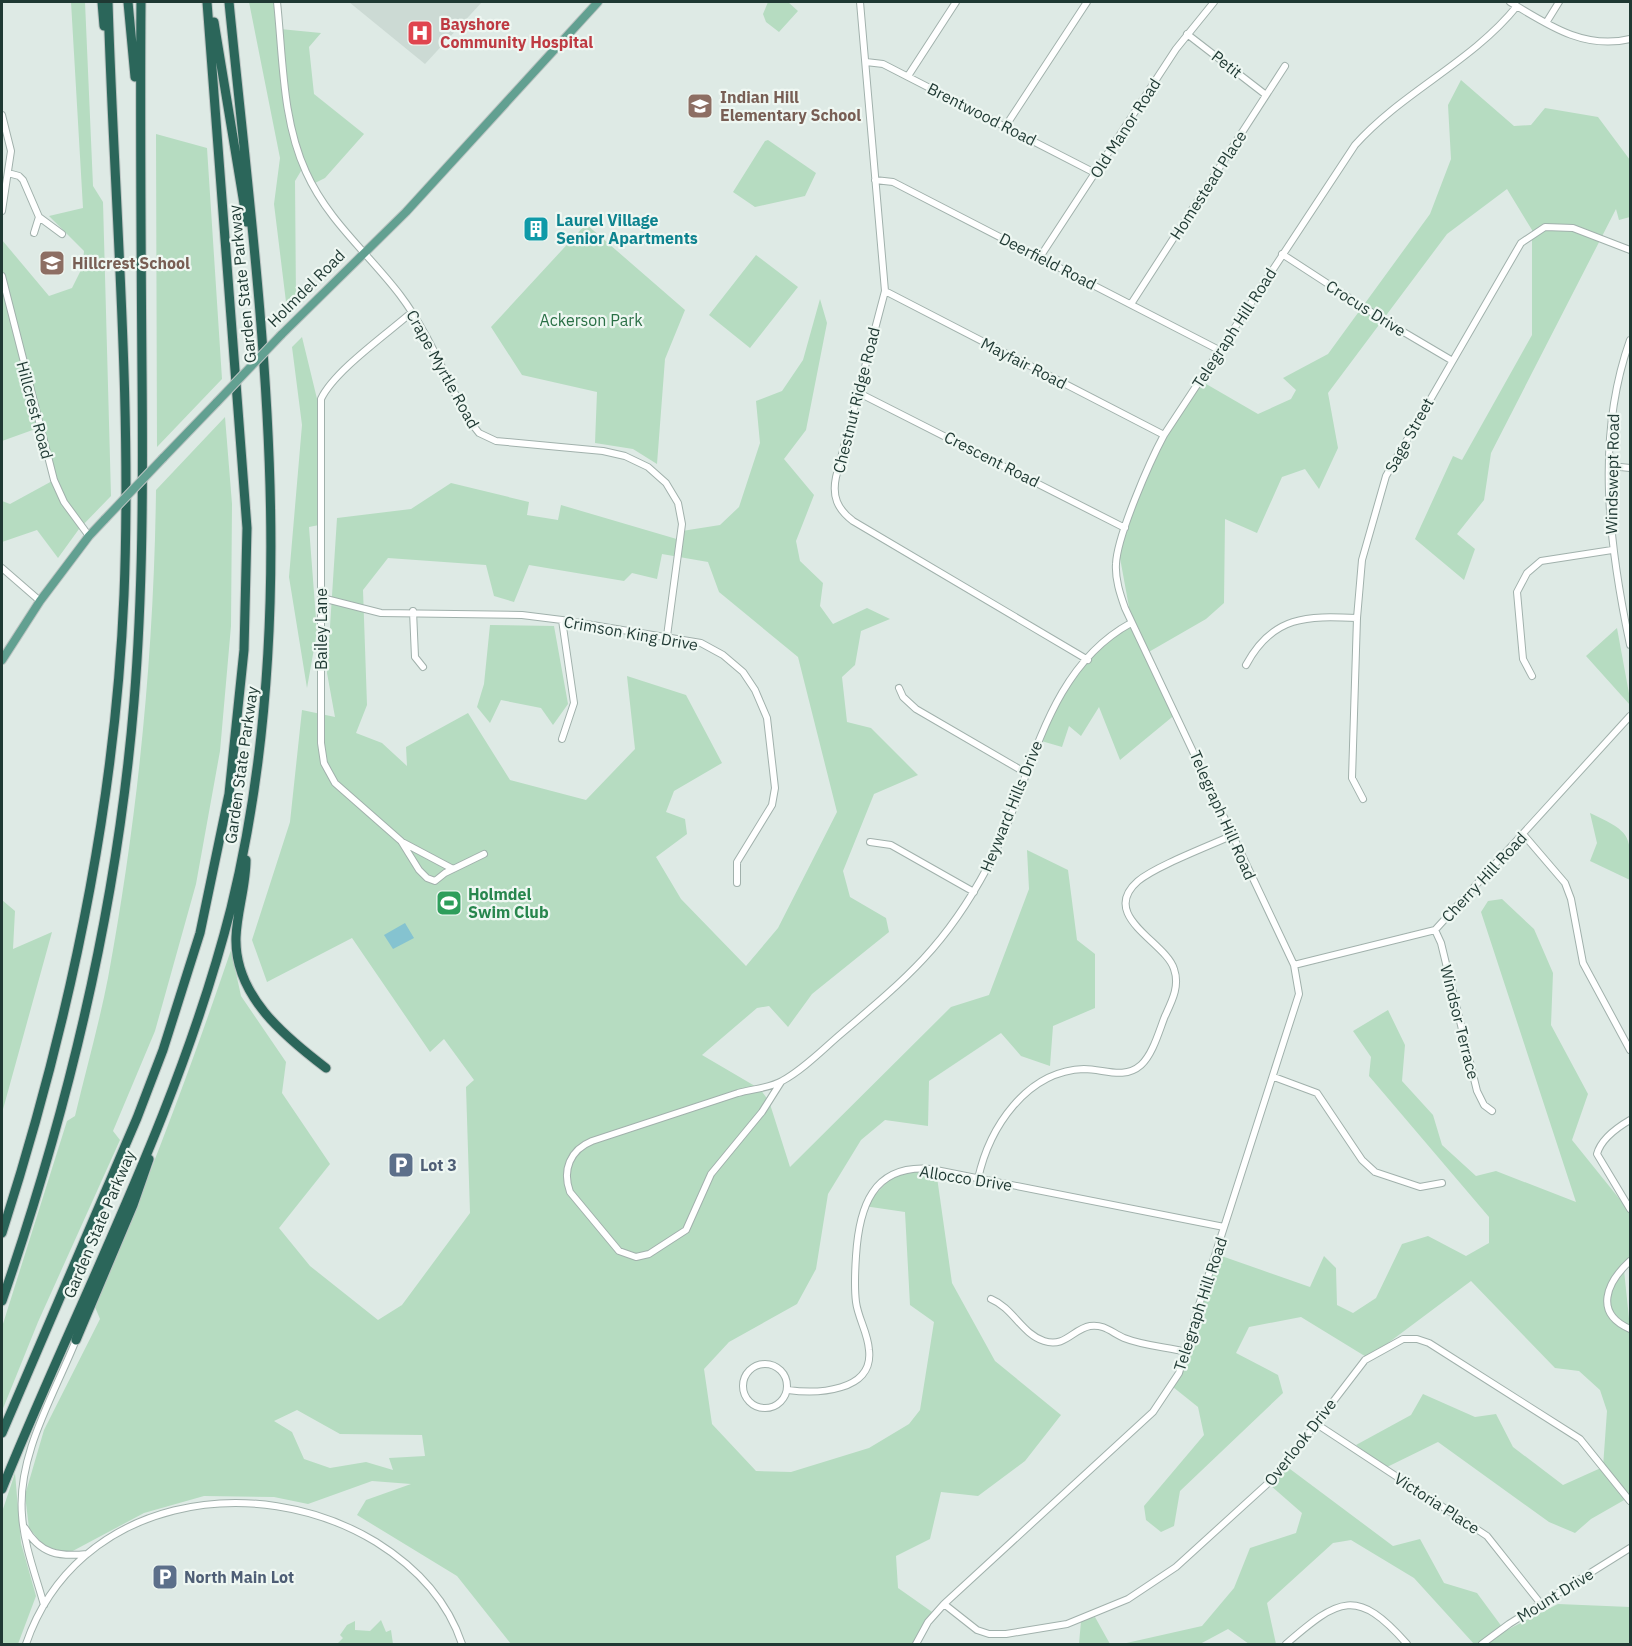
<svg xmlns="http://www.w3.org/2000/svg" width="1632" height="1646" font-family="'IBM Plex Sans',sans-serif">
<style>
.built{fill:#ccdad4}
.green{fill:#b6dcc1;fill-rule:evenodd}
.water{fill:#85c3d0}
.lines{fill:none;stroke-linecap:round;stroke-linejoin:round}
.minor-casing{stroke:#a1b1ac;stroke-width:8}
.major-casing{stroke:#bcc4c2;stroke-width:10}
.highway-casing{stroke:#bcc4c2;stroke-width:11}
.minor{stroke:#fff;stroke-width:6}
.major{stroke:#62a091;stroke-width:8}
.highway{stroke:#2b665a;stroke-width:9}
.major-bridge-casing{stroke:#bcc4c2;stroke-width:10;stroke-linecap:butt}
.major-bridge{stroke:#62a091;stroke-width:8}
.labels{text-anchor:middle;stroke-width:4.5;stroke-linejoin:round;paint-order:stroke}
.health-label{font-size:16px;font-weight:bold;fill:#be3a42;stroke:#eef7f2;text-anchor:start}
.street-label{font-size:16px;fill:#1f3933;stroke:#eef7f2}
.education-label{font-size:16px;font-weight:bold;fill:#785e54;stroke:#eef7f2;text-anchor:start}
.culture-label{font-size:16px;font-weight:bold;fill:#0d838f;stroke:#eef7f2;text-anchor:start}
.park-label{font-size:16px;fill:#2a7046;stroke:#eef7f2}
.leisure-label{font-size:16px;font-weight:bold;fill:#27864d;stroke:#eef7f2;text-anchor:start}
.service-label{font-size:16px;font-weight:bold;fill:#4e5e75;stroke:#eef7f2;text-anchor:start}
</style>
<rect width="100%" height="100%" fill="#deeae5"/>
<path class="built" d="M349,2H482L425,64Z"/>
<path class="green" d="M71,2H85L93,186L103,202L111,496L79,529L58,558L37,530L2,542V501L10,504L54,480L41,427L2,441V240L49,296L72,288L83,266L84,251L49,216L83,208Z
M249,2H277L280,29L321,33L309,47L314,94L364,134L325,178L313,184L304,166L295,181L296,301L287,310L274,204L280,158Z
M768,2H788L798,11L779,32L766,22L763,14Z
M1461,80L1514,126L1531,125L1545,108L1598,117L1630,160V217L1619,220L1616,209L1491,453L1484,500L1457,534L1475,549L1464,580L1415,539L1453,456L1462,460L1532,335V230L1507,189L1447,234L1328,393L1338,448L1319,489L1305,469L1282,477L1257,533L1225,519L1224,603L1206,619L1147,653L1177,713L1120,760L1099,707L1081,736L1069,726L1062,747L1038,740L1075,673L1131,618L1118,547L1160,444L1201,381L1258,414L1291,399L1296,390L1283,378L1328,354L1430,214L1451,159L1448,105Z
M156,134L207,148L222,379L157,447Z
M768,140L816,173L805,196L755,207L733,192L765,141Z
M586,224L685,310L665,359L657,464L633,449L595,443L597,392L522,375L491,327Z
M756,255L798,287L750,348L709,315Z
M820,299L827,323L806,430L784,459L814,495L796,541L800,561L823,583L820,606L833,624L867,608L890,619L861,631L855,665L842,677L847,722L871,728L918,775L874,794L843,871L850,897L886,918L889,932L812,994L788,1027L769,1006L757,1008L702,1055L760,1089L769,1101L790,1167L951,1007L989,995L1029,889L1027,850L1068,870L1077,940L1095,954V1008L1053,1026L1050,1066L1021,1056L1001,1033L929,1081L928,1126L885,1120L861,1140L828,1194L816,1269L797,1304L729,1342L704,1369L712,1424L756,1471L791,1472L869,1448L909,1424L920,1410L934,1322L910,1305L905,1212L864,1206L896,1173L936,1170L952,1283L995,1361L1061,1415L1025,1461L978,1496L941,1492L930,1539L896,1556L898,1588L935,1614L920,1644H511L457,1576L357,1515L366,1500L411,1484L372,1481L308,1504L274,1497L204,1496L144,1513L69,1553L44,1546L29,1528L25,1495L44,1430L100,1319L95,1307C145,1189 190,1071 231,950L241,996L286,1062L282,1093L330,1164L279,1228L310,1266L378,1320L402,1305L470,1213L466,1087L474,1080L444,1039L430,1052L352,938L267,982L252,940L290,822L302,710L335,717L327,673L337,518L411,509L451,483L529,502L527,515L558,520L561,505L680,540L682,531L720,525L739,507L760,443L756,401L782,391L803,360ZM662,554L708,562L719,592L798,657L837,812L778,928L746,966L681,899L656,857L687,834L685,819L666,812L674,791L722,763L686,695L627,676L635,749L586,800L510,780L468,713L406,747L407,766L382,743L356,733L367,705L363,590L388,558L486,565L494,596L514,602L529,565L624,581L632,573L657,579ZM297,1410L340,1434L422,1435L425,1456L389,1458L393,1470L366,1462L330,1468L304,1459L292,1432L274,1421Z
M302,337L319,407V525L309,527L317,632L307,688L289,577L302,425L292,347Z
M225,417L232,504L231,626L220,751L196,884L155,1031L113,1131L120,1140L38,1322L2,1411V1327L67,1121L75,1116C86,1070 99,1024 108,978C138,816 154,654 156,490Z
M490,625L554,626L568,704L553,725L541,708L501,700L490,723L477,707L484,684Z
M1617,628L1630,699V705L1586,656Z
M1590,813C1632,833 1631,834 1630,880L1590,861L1597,843Z
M1502,899L1534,929L1553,973L1551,1025L1588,1094L1572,1140L1630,1212V1264L1624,1270L1630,1328V1503L1626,1499L1591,1519L1575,1533L1549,1522L1438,1442L1385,1468L1356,1445L1411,1415L1423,1394L1475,1417L1496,1414L1513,1447L1563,1485L1603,1467L1607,1411L1600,1390L1579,1371L1555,1368L1471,1281L1368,1358L1301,1317L1249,1327L1236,1353L1278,1375L1283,1393L1180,1491L1174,1526L1161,1532L1146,1520L1144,1506L1204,1435L1198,1407L1173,1387L1213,1253L1310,1287L1324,1256L1336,1268L1337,1305L1353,1313L1376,1298L1402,1244L1428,1236L1466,1256L1489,1243V1217L1369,1076L1371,1057L1353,1031L1388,1010L1405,1045L1402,1081L1433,1115L1442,1145L1476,1176L1496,1171L1576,1202L1481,912L1488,901Z
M2,900L15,911L13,949L52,932L2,1113Z
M1286,1466L1393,1546L1420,1539L1444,1583L1477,1593L1505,1631L1558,1604L1630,1607V1644H1474L1414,1578L1351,1540L1333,1543L1267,1603L1276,1644H1249L1228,1629L1200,1644H1122L1202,1626L1234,1588L1250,1548L1296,1533L1302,1513L1269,1484Z
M15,1473L21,1543L36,1596L18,1644H2V1512Z
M1095,1617L1110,1644H1079L1081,1621Z
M381,1620L386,1632L391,1630L393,1644H337L343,1638L340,1635L347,1625L355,1621V1630L370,1631Z"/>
<path class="water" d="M405,923L414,938L393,949L384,935Z"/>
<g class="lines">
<g class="minor-casing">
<path id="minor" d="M277,2C283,57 282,120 306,172C328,221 368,253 400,295C428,332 446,378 468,419L479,433L496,441L603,451L625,456L648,467L666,483L678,503L682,524L667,636
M860,2L885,291L836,477C832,496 837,509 853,521L1088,660
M1510,2C1548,25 1584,50 1630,39
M1546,23L1559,2
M1187,34L1266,95
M866,62L883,64L1095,173
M908,76L956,2
M2,115L11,151L2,211
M1005,127L1087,2
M8,173L19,176L23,180L39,217L62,234
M875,180L893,182L1219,350
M34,233L39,217
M1282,254L1385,321L1451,360
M1040,257L1176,49L1214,2
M2,276L54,480L64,502L89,536
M885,291L1164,435
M1131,304L1285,66
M412,312C387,334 334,371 321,399V743L324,763L335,783L401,841L419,870L427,878L435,881L445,873L484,854
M1630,340C1595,438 1609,545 1630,645
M857,392L1125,528
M1611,466L1630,468
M2,568L40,601
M322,598L381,613L522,615L562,620L701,643L723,655L743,672L755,690L767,718L775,788L772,805L737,862V883
M413,611L415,657L423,667
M1246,665C1273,615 1307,616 1357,618
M1532,676L1523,659L1517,592L1527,573L1541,561L1612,550
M899,688L903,697L916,709L1026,773
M562,739L574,703L562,620
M1363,799L1352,778L1357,618L1362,560L1386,476L1521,243L1545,227L1573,228L1630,250
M1523,834L1565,883L1571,899L1583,963L1630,1050
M870,842L891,845L974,892
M404,843L453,869
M1435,930L1441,943L1477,1091L1484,1105L1492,1111
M1294,965L1435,930L1630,716
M1274,1077L1317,1093L1362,1160L1375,1172L1420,1187L1442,1183
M781,1082L762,1112L711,1174L686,1230L649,1254L636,1257L619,1251L570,1192C562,1170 570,1150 592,1141C641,1125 690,1109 738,1093C752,1089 770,1088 782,1081C804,1069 823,1049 842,1033C907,978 946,945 987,868C1032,786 1041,672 1131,623
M1630,1120C1618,1127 1601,1139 1597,1154L1630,1209
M978,1179C989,1128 1026,1071 1084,1069C1104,1069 1124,1080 1141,1065C1153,1054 1159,1031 1165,1016C1172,1001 1180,986 1174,969C1166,942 1098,916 1138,881C1156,866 1209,846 1233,835
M1630,1261C1607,1282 1593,1313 1630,1329
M991,1299C1013,1308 1022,1334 1044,1341C1065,1348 1073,1329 1090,1326C1105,1324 1112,1333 1124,1338C1144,1346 1167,1347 1187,1352
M743 1386a22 22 0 1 1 44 0a22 22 0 1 1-44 0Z
M788,1390C816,1394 874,1392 869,1350C868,1333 858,1318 856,1302C854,1286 855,1271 856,1256C859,1208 872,1164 931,1169L1224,1227
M1315,1423L1487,1536L1541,1604
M25,1528C40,1554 59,1557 87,1554
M944,1604L977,1630L989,1634H1006L1067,1624L1128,1599L1176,1567L1276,1476L1365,1360L1403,1339H1417L1429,1343L1580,1439L1630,1501
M44,1605C36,1576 24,1546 22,1515C17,1455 54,1395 76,1340
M26,1644C76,1498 254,1468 376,1542C416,1567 447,1599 462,1644
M916,1644L928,1622L944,1604L1153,1412L1179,1373L1199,1305L1299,994L1294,965L1125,608C1120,594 1115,579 1116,564C1117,536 1150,461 1164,435L1355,145C1402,92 1472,62 1517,6
M1286,1644C1339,1598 1357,1587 1407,1644
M1482,1644L1509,1624L1630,1548"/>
</g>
<g class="major-casing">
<path id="major" d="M281,335L406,212L598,2
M163,458L217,402
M2,660L40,601L89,536L105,519"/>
</g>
<g class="highway-casing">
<path id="highway" d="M102,2L104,26
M128,2L135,77
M214,22L247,222
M246,860C246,886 237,911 236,937C234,995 284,1036 326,1068
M2,1233C68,1027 115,812 124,595C132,397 114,200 108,2
M2,1301C69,1107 117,908 134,702C143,592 143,482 142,372C141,248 140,125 141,2
M76,1340L133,1205L149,1159
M2,1433L137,1118L163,1050L200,933L229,794L244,650L247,528L207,2
M2,1489C80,1297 180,1110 231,908C305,608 259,304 229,2"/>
</g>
<use href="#minor" class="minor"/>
<use href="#major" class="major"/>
<use href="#highway" class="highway"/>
<g class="major-bridge-casing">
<path id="major-bridge" d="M217,402L281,335
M105,519L163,458"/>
</g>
<use href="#major-bridge" class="major-bridge"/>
</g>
<defs>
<g id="hospital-square" transform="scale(1.35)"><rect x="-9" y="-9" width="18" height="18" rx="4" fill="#e0444e" stroke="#eef7f2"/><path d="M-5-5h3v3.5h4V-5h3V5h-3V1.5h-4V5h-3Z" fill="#fff"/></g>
<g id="school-square" transform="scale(1.35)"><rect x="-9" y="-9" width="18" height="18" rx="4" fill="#8d6e63" stroke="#eef7f2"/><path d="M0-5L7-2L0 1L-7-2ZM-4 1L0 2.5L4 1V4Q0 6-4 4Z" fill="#fff"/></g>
<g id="building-square" transform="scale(1.35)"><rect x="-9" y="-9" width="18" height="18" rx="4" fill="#0f9aa8" stroke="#eef7f2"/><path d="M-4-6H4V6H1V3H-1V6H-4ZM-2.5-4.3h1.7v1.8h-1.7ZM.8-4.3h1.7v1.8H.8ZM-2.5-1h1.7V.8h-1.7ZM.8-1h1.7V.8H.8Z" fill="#fff"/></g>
<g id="stadium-square" transform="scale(1.35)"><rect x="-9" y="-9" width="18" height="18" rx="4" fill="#2e9e5b" stroke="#eef7f2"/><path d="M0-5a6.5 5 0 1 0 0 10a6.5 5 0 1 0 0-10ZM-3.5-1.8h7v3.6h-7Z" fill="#fff"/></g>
<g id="parking-square" transform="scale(1.35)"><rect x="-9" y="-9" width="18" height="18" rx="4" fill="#5c6f8a" stroke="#eef7f2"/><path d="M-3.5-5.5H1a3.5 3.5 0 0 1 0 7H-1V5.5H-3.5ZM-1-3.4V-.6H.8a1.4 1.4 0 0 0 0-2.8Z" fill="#fff"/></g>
</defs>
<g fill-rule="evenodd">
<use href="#hospital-square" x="420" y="33"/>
<use href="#school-square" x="700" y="106"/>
<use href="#building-square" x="536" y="229"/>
<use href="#school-square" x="52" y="263"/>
<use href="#stadium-square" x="449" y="903"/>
<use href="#parking-square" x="401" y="1165"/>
<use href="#parking-square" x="165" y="1577"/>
</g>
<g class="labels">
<g class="health-label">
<text x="440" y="30">Bayshore<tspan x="440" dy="18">Community Hospital</tspan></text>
</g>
<g class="street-label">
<text transform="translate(1227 64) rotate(38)" y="6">Petit</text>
<text transform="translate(982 114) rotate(27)" y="6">Brentwood Road</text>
<text transform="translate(1125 128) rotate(-57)" y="6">Old Manor Road</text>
<text transform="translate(1208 185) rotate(-57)" y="6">Homestead Place</text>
<text transform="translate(1048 261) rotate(27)" y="6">Deerfield Road</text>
<text transform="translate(242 284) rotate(-96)" y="6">Garden State Parkway</text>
<text transform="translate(306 288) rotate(-45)" y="6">Holmdel Road</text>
<text transform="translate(1366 308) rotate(32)" y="6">Crocus Drive</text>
<text transform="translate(1234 328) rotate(-57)" y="6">Telegraph Hill Road</text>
<text transform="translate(1024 363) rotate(27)" y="6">Mayfair Road</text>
<text transform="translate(443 369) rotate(61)" y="6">Crape Myrtle Road</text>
<text transform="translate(856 400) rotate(-76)" y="6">Chestnut Ridge Road</text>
<text transform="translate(35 410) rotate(75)" y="6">Hillcrest Road</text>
<text transform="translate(1409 435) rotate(-61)" y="6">Sage Street</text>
<text transform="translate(992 459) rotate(27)" y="6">Crescent Road</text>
<text transform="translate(1612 474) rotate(-89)" y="6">Windswept Road</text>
<text transform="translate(321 629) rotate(-90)" y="6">Bailey Lane</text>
<text transform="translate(631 633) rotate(10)" y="6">Crimson King Drive</text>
<text transform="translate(241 765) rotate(-82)" y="6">Garden State Parkway</text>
<text transform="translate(1011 806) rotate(-68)" y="6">Heyward Hills Drive</text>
<text transform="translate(1223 815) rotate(66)" y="6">Telegraph Hill Road</text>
<text transform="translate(1484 877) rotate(-47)" y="6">Cherry Hill Road</text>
<text transform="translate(1460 1022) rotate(76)" y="6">Windsor Terrace</text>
<text transform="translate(966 1178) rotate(9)" y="6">Allocco Drive</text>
<text transform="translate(99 1224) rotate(-67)" y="6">Garden State Parkway</text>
<text transform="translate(1200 1304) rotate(-72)" y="6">Telegraph Hill Road</text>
<text transform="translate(1300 1442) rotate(-52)" y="6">Overlook Drive</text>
<text transform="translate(1437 1503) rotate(33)" y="6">Victoria Place</text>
<text transform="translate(1555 1595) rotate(-32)" y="6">Mount Drive</text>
</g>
<g class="education-label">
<text x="720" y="103">Indian Hill<tspan x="720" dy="18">Elementary School</tspan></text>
<text x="72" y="269">Hillcrest School</text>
</g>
<g class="culture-label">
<text x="556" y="226">Laurel Village<tspan x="556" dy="18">Senior Apartments</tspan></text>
</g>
<g class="park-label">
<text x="591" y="326">Ackerson Park</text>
</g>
<g class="leisure-label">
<text x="468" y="900">Holmdel<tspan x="468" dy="18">Swim Club</tspan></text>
</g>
<g class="service-label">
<text x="420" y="1171">Lot 3</text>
<text x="184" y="1583">North Main Lot</text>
</g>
</g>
<rect width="1632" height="1646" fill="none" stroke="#1f3933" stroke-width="6"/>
</svg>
